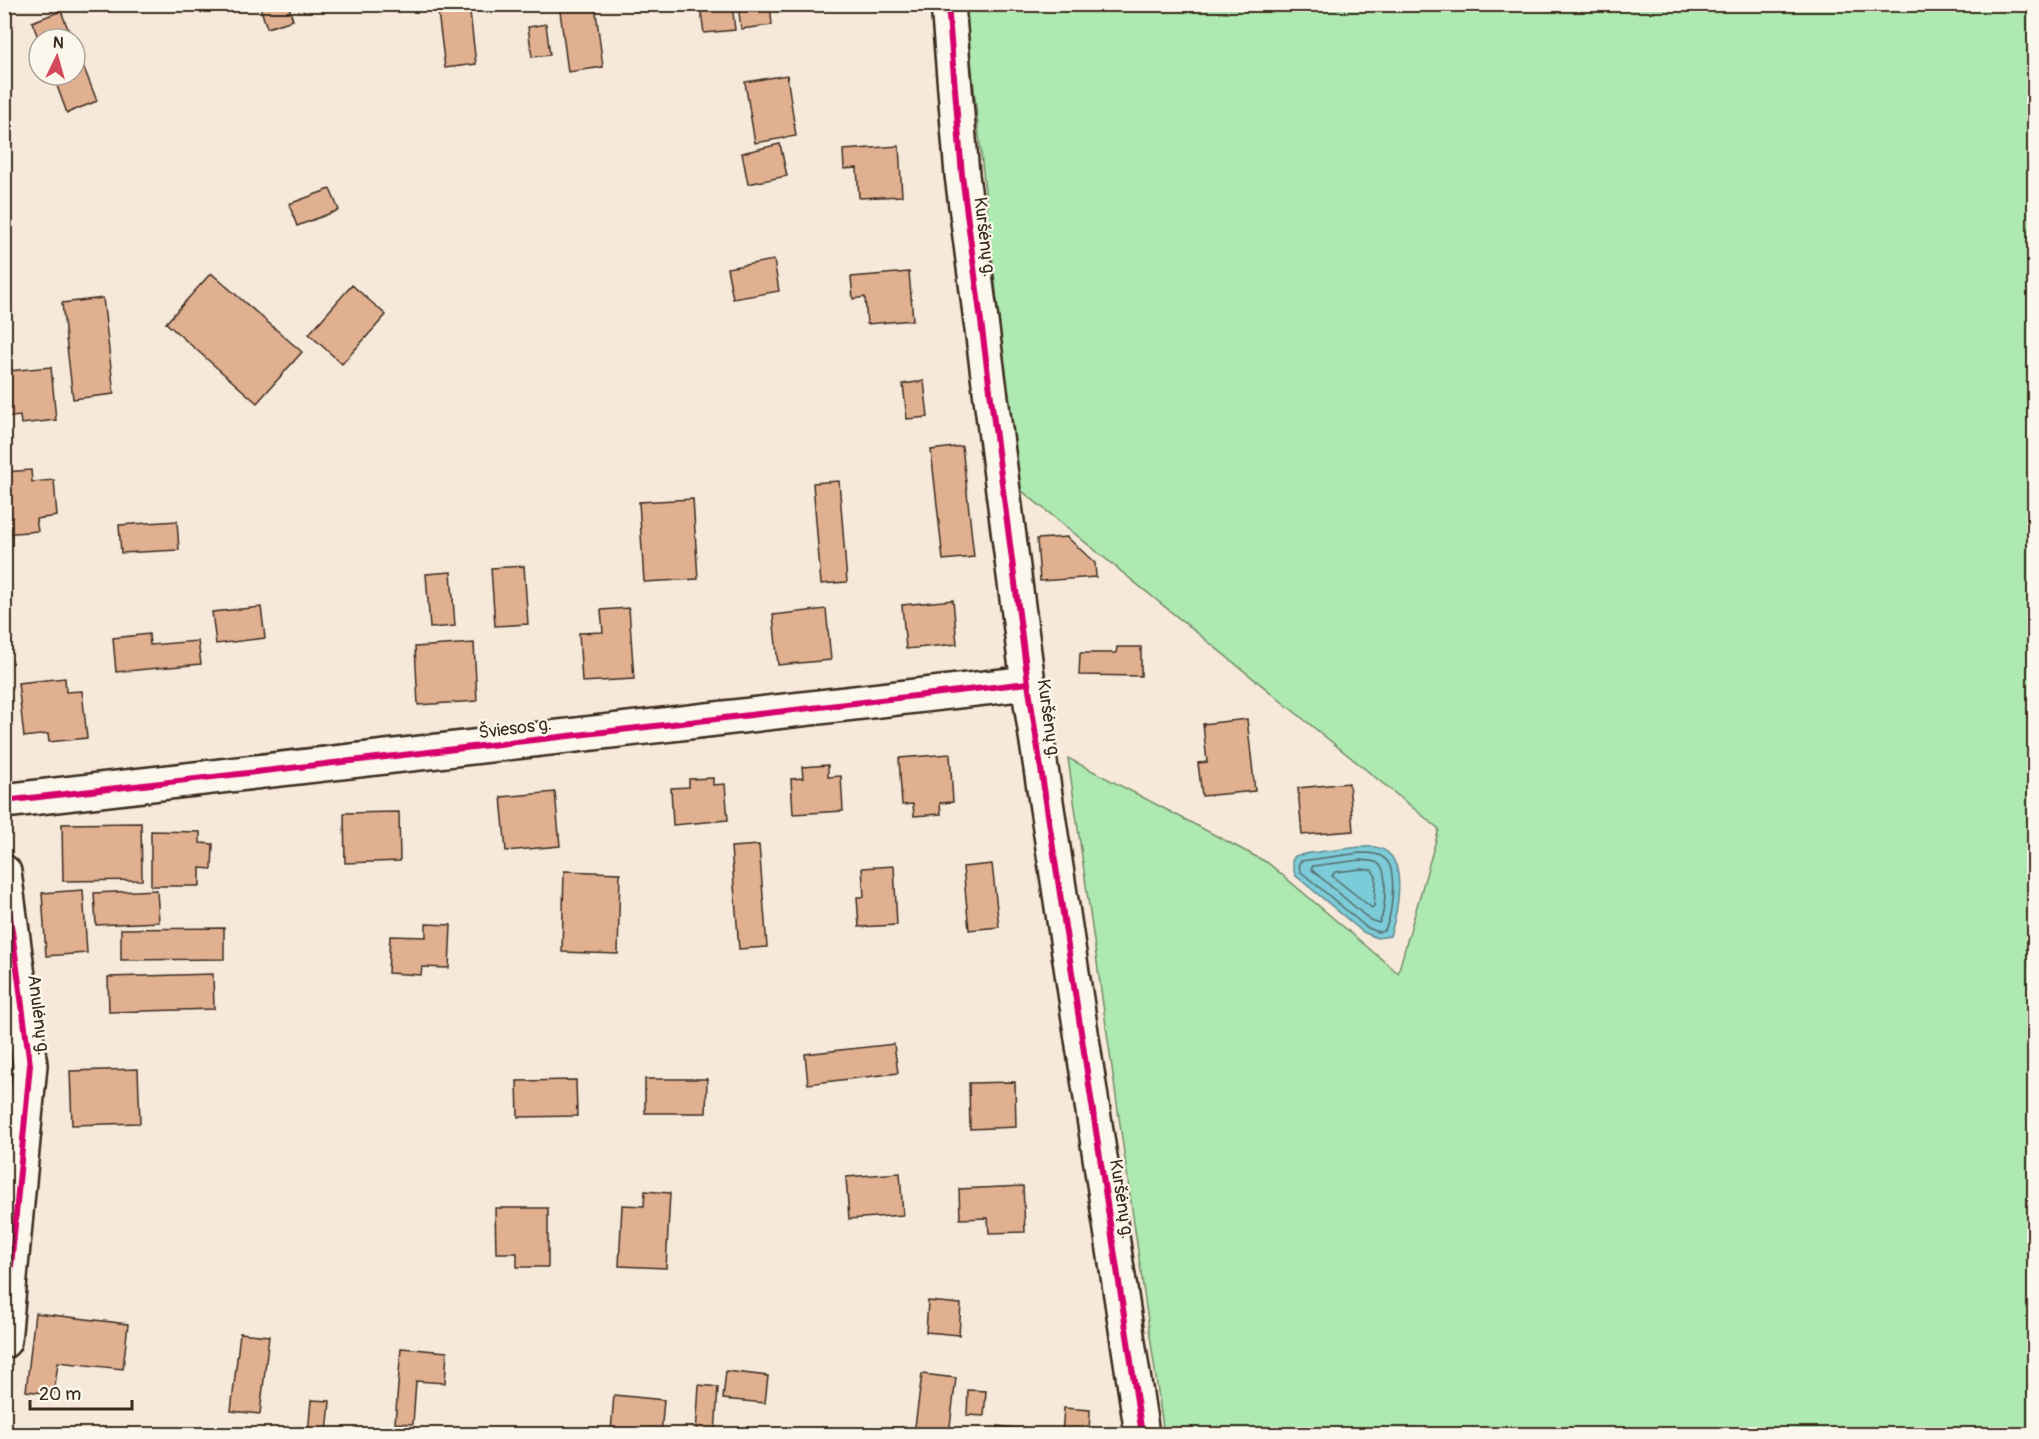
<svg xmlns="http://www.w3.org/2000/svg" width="2039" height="1439" font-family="Pangolin,sans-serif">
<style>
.green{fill:#ade9b0;stroke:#748a67;stroke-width:1.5}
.water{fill:#7ccbd8;stroke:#628b8e;stroke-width:1.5}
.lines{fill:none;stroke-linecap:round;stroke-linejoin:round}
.shore{stroke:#556a68;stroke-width:1.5}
.building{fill:#e0b091;stroke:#3b2a1e;stroke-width:1.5}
.minor-casing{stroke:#3b2a1e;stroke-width:38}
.minor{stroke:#fbf7ec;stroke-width:33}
.cycleway-casing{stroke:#fbf7ec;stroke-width:10}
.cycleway{stroke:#d6006c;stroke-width:6}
.labels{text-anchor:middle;stroke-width:4.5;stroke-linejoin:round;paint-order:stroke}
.street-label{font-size:18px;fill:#3b2a1e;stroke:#fbf7ec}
</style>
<rect width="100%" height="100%" fill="#f6e9da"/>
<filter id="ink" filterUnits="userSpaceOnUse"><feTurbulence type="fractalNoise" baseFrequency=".0167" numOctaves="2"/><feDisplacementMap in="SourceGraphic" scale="12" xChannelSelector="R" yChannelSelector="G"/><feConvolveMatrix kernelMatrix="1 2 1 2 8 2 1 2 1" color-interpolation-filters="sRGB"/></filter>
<g filter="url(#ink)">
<path class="green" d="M965,5H2034V1434H1164L1068,758L1268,863L1398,973L1439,829L1017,487Z"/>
<path class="water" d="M1360,847C1366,847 1373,846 1379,848C1410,857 1397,914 1390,936L1377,938L1363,932L1295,875L1292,861L1295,856L1310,853Z"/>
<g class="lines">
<path class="shore" d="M1360,853C1369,853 1381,853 1387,861C1397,872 1392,919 1384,931L1378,932L1366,927L1300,871L1299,863L1301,861Z
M1360,860C1366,861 1374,860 1379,864C1389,872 1385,914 1379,923L1370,920L1311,869L1313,866Z
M1361,869L1372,870L1376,877L1374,906L1372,908L1332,876L1335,872Z"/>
</g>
<path class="building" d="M259,4H288L293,20L267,28Z
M437,4H469L476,64L445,68Z
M559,4H595L603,67L568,72Z
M700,4H732L735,30L704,33Z
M738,4H770L772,25L741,29Z
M61,11L72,39L39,40L32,22Z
M546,24L550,55L532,57L528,27Z
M75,45L97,101L67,113L53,75H75Z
M787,75L796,136L755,143L745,82Z
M780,144L787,176L748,184L742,153Z
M899,146L902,196L859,198L857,168L844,169L843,150Z
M330,189L339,210L297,226L289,204Z
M774,260L779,291L733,299L727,268Z
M909,272L913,320L867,324L865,297L853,299L851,277Z
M211,273L302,352L257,403L166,323Z
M352,285L386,315L342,364L309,334Z
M103,298L114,394L73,399L62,303Z
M51,367L56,420L21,424L20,416L4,418V383L9,382L8,371Z
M924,381L928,417L907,419L903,384Z
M962,446L974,557L943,560L931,450Z
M31,470L32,482L54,480L57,516L36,519L38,531L4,534V472Z
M839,481L847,582L821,584L813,483Z
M693,499L698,579L644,582L639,502Z
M177,521L179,550L121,553L119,525Z
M1067,537L1095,563L1096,577L1040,581L1037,539Z
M524,566L528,624L495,626L491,568Z
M451,572L455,626L430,628L426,574Z
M953,600L957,644L906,649L902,605Z
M261,607L265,638L216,644L212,612Z
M629,608L634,679L582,682L579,633L603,632L601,610Z
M826,609L831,660L778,665L773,615Z
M149,634L150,645L198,641L201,664L116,672L113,638Z
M474,643L477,701L418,705L415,647Z
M1117,647H1141V676L1079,675L1080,653H1116Z
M65,678L66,692L82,691L87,738L49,742L48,734L24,737L18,683Z
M1247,719L1255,791L1202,796L1198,763L1207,762L1203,724Z
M950,754L953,802L940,803L941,814L914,816L913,804L902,805L899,758Z
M828,765V777L841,776L843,811L793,814L791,779L803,778L802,767Z
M713,778V785L725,784L728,820L673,825L671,788L689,787V779Z
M1349,783L1353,831L1302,835L1298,788Z
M555,792L560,846L506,851L501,797Z
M399,812L400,861L345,863L344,813Z
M141,823L142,880L63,881L62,824Z
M151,831L200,832V843L213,844L212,869L200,868V886H151Z
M759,845L767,947L739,949L731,847Z
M992,864L999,927L969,930L963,867Z
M894,866L897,925L859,927L857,897H864L862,868Z
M564,871L620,873L618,954L562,952Z
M83,890L87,953L46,956L42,893Z
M157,890L159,922L96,925L94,893Z
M426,924L451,925L449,968L422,967L421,975L388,973L390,936L426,937Z
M224,928V959L121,960V929Z
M213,974L214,1009L109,1012L108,977Z
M894,1044L898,1073L808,1084L805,1054Z
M138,1069L140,1123L72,1125L70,1071Z
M645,1079H707L706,1113H645Z
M576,1080L577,1116L518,1117L517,1081Z
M1015,1082L1016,1127L970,1129L969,1083Z
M900,1173L903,1215L849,1219L846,1177Z
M1023,1186L1025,1232L989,1233L988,1218L960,1219L959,1189Z
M645,1191L670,1193L666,1268L619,1266L622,1205L644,1206Z
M495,1208H548V1267H517V1253H496Z
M928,1301L961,1304L959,1335L926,1332Z
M35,1313L128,1324L123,1369L58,1362L54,1394L26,1391Z
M240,1333L269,1336L260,1414L231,1411Z
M401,1348L447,1352L445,1383L416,1381L413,1424L395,1423Z
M726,1371L768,1376L765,1403L723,1399Z
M922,1374L956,1378L949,1434H914Z
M699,1385L718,1387L715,1434H696Z
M968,1390L986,1391L984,1416L967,1415Z
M614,1395L664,1400L661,1434H593V1430L611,1431Z
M311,1400L330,1401L327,1434H308Z
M1064,1408L1090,1410L1089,1434H1062Z
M998,1426L1024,1429V1434H998Z"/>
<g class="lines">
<g class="minor-casing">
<path id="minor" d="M948,4L962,175L1028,683L1142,1434
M4,801L1028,683
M4,872L30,1065L4,1341"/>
</g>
<use href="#minor" class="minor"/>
<g class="cycleway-casing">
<path id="cycleway" d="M948,4L962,175L1028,683L1142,1434
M4,801L1028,683
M4,872L30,1065L4,1341"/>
</g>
<use href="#cycleway" class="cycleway"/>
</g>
</g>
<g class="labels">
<g class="street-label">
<text transform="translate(985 237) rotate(83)" y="6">Kuršėnų g.</text>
<text transform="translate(1049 719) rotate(82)" y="6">Kuršėnų g.</text>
<text transform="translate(515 728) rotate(-7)" y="6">Šviesos g.</text>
<text transform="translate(39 1015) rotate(83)" y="6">Anulėnų g.</text>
<text transform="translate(1122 1199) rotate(81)" y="6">Kuršėnų g.</text>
</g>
</g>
<rect width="2039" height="1439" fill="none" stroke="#fbf7ec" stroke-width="24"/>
<rect x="12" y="12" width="2015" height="1415" fill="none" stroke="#3b2a1e" stroke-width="2" filter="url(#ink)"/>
<g transform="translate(57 57) rotate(5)"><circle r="28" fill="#fbf7ec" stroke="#aea59a" stroke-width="1.5"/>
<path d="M0-4.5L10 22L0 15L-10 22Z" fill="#d1495b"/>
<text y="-9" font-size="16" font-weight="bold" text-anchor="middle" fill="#3b2a1e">N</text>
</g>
<path d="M30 1400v9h102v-9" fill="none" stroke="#3b2a1e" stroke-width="3"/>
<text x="39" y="1400" font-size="18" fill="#3b2a1e" stroke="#fbf7ec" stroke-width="4.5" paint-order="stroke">20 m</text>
</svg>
